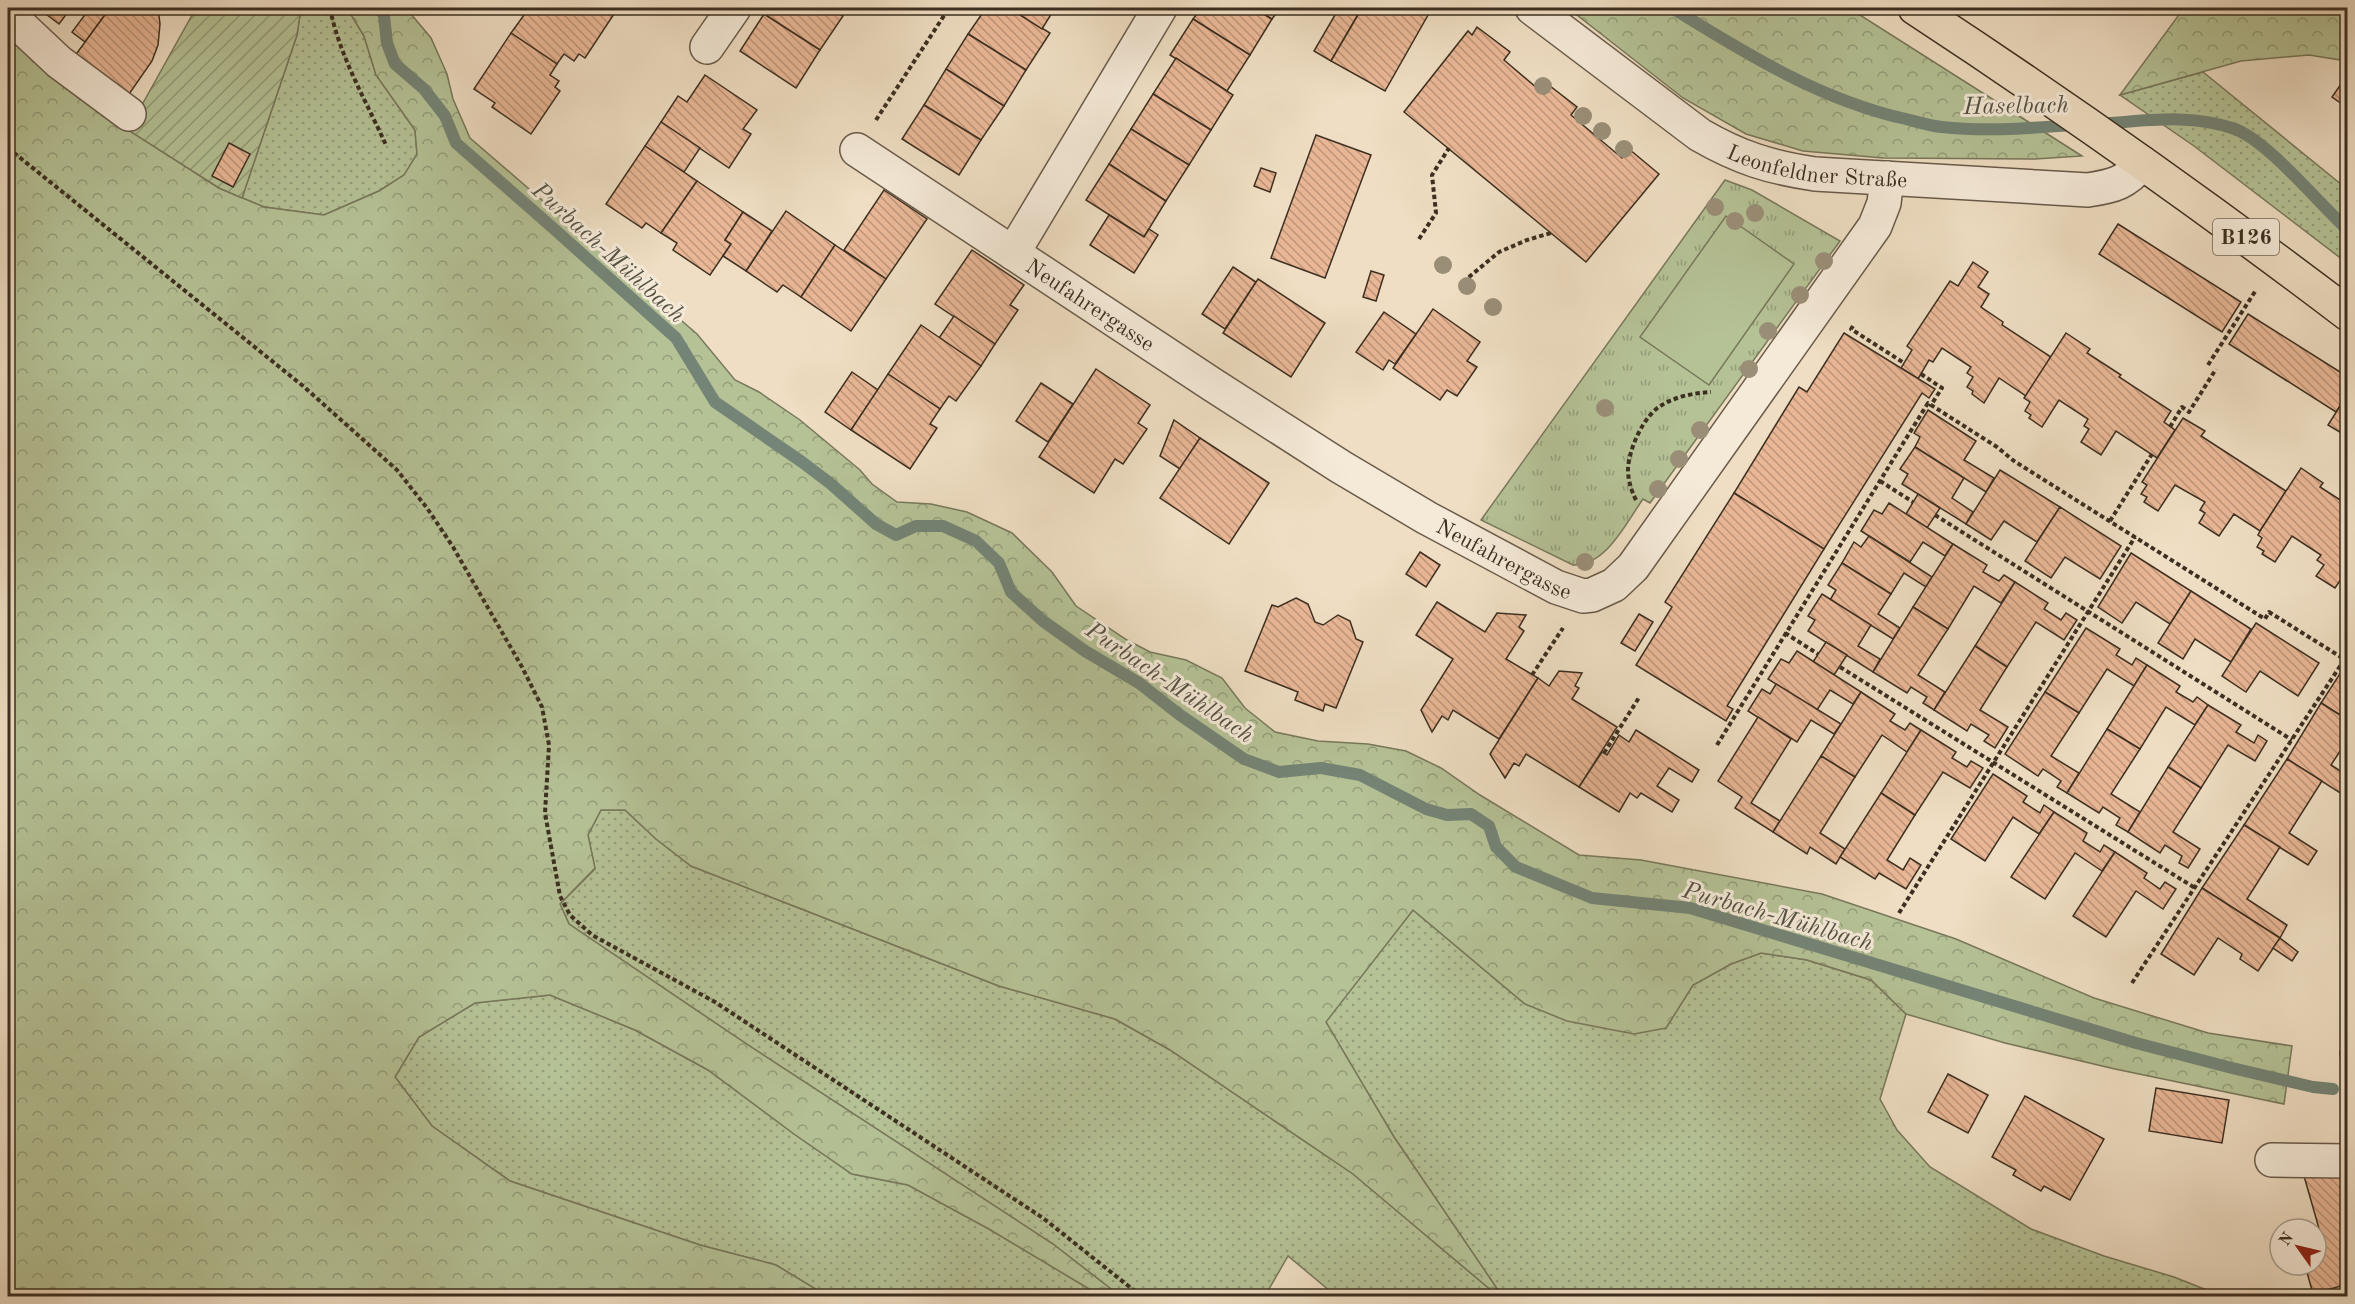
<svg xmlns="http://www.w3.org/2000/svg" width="2355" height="1304" font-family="'Old Standard TT',serif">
<defs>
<pattern id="grass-dots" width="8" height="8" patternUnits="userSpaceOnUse" patternTransform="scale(1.5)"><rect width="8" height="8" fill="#b5c296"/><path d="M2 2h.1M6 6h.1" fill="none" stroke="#949e7a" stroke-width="1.8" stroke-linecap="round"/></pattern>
<pattern id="forest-crowns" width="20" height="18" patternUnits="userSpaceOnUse" patternTransform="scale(1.5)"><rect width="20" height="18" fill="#b5c296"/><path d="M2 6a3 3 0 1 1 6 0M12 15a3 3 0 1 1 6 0" fill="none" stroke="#949e7a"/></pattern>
<pattern id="park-tufts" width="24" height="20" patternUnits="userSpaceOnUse" patternTransform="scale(1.5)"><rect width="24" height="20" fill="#b5c296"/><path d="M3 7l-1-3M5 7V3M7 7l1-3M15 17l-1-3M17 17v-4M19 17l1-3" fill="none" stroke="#949e7a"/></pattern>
<pattern id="garden-furrows" width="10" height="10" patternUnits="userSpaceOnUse" patternTransform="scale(1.5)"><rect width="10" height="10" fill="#b5c296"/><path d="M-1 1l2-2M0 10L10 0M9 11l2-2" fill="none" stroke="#949e7a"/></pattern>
<pattern id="building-back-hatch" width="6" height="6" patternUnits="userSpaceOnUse" patternTransform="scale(1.5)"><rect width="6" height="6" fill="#e9b796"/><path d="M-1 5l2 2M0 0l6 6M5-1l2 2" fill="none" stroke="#be957a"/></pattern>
</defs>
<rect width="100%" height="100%" fill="#efdec3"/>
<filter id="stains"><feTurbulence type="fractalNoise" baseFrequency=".00333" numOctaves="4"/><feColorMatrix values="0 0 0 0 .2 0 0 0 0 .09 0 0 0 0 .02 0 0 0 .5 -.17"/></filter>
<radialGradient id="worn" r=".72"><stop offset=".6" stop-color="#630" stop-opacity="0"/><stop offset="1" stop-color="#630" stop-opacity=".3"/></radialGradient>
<g fill="url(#grass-dots)" stroke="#78785c" stroke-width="1.5">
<polygon points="301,8 347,8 364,36 376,75 415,130 417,154 405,175 379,191 324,215 264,207 242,198 297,35"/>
<polygon points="2203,72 2347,189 2347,263 2194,146 2120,95"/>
<polygon points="601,810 625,810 656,839 691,866 999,986 1115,1019 1170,1050 1353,1174 1498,1296 1336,1296 1288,1256 1265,1296 1120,1296 1053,1244 745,1043 569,924 560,904 595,869 588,835"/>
<polygon points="1413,910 1525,1004 1666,1028 1693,985 1731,964 1761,953 1807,960 1871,980 1906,1014 1880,1099 1897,1130 1930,1167 2031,1229 2104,1256 2174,1277 2222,1296 1502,1296 1394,1137 1325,1022"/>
<polygon points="550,995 635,1030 708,1070 794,1134 852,1174 908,1185 989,1229 1101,1296 827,1296 776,1265 700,1245 510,1181 432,1126 395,1077 419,1037 475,1003"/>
</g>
<g fill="url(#forest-crowns)" stroke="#78785c" stroke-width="1.5">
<polygon points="347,8 406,8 431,38 447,74 453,99 470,138 697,334 735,380 759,392 800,420 860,470 872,484 897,502 931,504 967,512 1012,533 1052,572 1076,606 1127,640 1150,652 1186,660 1222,678 1245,708 1275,732 1318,741 1368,744 1406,751 1441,768 1480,795 1579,855 1641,860 1822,894 1956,939 2094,998 2208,1033 2292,1046 2284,1104 2115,1069 2005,1043 1906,1014 1871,980 1807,960 1761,953 1731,964 1693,985 1666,1028 1634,1034 1567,1021 1525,1004 1413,910 1326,1022 1394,1137 1502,1296 1498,1296 1353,1174 1170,1050 1115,1019 999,986 691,866 656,839 625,810 601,810 588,835 595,868 560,904 569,924 745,1043 1053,1244 1120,1296 1101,1296 989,1229 908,1185 852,1174 794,1134 708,1070 635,1030 550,995 475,1003 419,1037 395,1077 432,1126 510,1181 700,1245 776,1265 827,1296 8,1296 8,44 17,36 92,106 219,188 264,207 324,215 379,191 404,175 417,154 415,130 376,75 364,36"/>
<polygon points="1568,8 1849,8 2082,156 2035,159 1883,158 1803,151 1746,134 1683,98"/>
<polygon points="2184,8 2347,8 2347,61 2309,55 2241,61 2120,95"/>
</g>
<path fill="url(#park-tufts)" stroke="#78785c" stroke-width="1.5" d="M1725 180 1752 190 1840 241 1650 503 1643 499C1626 523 1606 566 1573 565L1481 520Z"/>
<polygon fill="url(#garden-furrows)" stroke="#78785c" stroke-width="1.5" points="196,8 301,8 297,35 242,198 219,188 128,130"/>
<polygon fill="#b5c296" stroke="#78785c" stroke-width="1.5" points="1726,216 1794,264 1709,385 1640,337"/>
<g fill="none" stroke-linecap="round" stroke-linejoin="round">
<g stroke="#748476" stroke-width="12">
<polyline points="380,8 384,16 387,43 395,64 424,89 445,116 456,143 553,228 676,338 715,402 802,462 831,484 876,524 896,535 916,526 943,526 976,541 999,563 1011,592 1043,621 1085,651 1139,683 1180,715 1244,759 1279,772 1321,768 1360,775 1426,809 1447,815 1471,814 1489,826 1496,847 1516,867 1592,898 1690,908 2136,1043 2232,1068 2313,1087 2333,1089"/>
<path d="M1672 8C1745 53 1820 100 1906 119 1918 122 1930 126 1942 127 1986 132 2031 128 2075 125"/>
<path d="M2098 124C2144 121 2191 113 2235 129 2269 142 2319 204 2348 230"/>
</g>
</g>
<g fill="url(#building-back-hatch)" stroke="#3c2f21" stroke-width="1.5">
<polygon points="38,8 71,8 59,24"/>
<polygon points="90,8 110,8 85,42 72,32"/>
<polygon points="110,8 158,8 160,24 158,45 152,61 127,97 74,57"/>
<polygon points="529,8 604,8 614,14 585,58 579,54 574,61 564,54 557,64 511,33"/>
<polygon points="768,8 830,8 843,16 820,50 764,14"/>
<polygon points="986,8 1009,8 1050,33 1026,70 968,34"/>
<polygon points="1009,8 1055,8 1042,29"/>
<polygon points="1201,8 1254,8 1272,19 1250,55 1193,19"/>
<polygon points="1254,8 1280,8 1272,19"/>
<polygon points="1339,8 1354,8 1360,11 1331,61 1314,51"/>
<polygon points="1362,8 1432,8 1385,91 1331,61"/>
<polygon points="764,14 820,50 796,88 740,51"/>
<polygon points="1193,19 1250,55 1227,91 1170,55"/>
<polygon points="1477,27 1510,52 1504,60 1544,94 1550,86 1577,107 1571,115 1622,158 1629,149 1659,174 1586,262 1404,112 1468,31 1472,35"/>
<polygon points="511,33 557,64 550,75 559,81 555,87 560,91 531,134 492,107 495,103 474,89"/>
<polygon points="968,34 1026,70 1004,106 946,69"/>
<polygon points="1176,58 1233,95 1211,130 1153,94"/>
<polygon points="946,69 1004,106 981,140 924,105"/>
<polygon points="2348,74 2348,108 2332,97"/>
<polygon points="705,75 757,110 743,129 751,134 729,168 661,122 678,96 687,102"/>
<polygon points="1153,94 1211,130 1189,165 1131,129"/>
<polygon points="924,105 981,140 959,175 902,139"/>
<polygon points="661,122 700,148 684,172 645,146"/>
<polygon points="1131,129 1189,165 1166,201 1109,164"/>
<polygon points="1316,135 1371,155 1325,278 1271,258"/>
<polygon points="229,143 250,154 233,187 212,176"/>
<polygon points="645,146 697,181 661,233 646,223 642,228 606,204"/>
<polygon points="1109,164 1166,201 1144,237 1086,200"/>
<polygon points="1261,168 1276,173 1270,192 1254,186"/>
<polygon points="697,181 743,212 725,240 731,244 710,275 673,250 677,243 661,233"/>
<polygon points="884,190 927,219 886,279 844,250"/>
<polygon points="786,211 835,245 801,297 783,285 777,292 746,271"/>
<polygon points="743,212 772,231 746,271 723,256 731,244 725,240"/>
<polygon points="1109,215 1144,237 1149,229 1158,235 1134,273 1090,245"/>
<polygon points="2118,224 2241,302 2222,332 2099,254"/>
<polygon points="835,245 886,279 851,331 801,297"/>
<polygon points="972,250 1024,285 1010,305 1018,310 995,344 935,304"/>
<polygon points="1973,262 1988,272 1978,287 1989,294 1981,307 2003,322 2002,325 2051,357 2026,396 1999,378 1984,403 1972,394 1973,391 1967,387 1973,377 1967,373 1971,367 1942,348 1933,362 1929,360 1918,379 1901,368 1912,350 1907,346 1950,281 1958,286"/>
<polygon points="1233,267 1256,282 1225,329 1202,314"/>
<polygon points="1371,271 1384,275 1376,301 1363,297"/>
<polygon points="1258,279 1325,323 1291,377 1223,333"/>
<polygon points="1433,309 1480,342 1467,361 1477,367 1457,396 1447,390 1440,400 1393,368"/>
<polygon points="1384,312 1416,334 1395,364 1389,360 1383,370 1356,352"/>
<polygon points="2248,314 2348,377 2348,394 2336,412 2229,344"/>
<polygon points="954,316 995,344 981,366 939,338"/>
<polygon points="921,325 981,366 956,401 949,396 940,409 888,374"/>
<polygon points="1844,333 1935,389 1929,398 1922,393 1824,549 1734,493 1799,387 1807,392"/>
<polygon points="2066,333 2090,349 2087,353 2121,375 2119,377 2171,411 2164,422 2175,430 2157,458 2116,431 2101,455 2081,442 2089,429 2084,426 2088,419 2059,400 2042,427 2029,418 2031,415 2025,411 2030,402 2024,398"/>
<polygon points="1096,369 1150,405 1138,423 1147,429 1123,464 1115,459 1094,493 1039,457"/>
<polygon points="852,372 878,390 851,430 825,412"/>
<polygon points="888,374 940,409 930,424 937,428 910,469 851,430"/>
<polygon points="1041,383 1073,404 1048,442 1016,421"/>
<polygon points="2347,395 2348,395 2348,437 2328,425"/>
<polygon points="1928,410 1976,441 1964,460 1994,478 1986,492 1915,447 1920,437 1914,433"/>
<polygon points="2183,418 2205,431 2201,436 2286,491 2260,531 2234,514 2219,536 2199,523 2205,513 2200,510 2205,502 2175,485 2158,511 2144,502 2147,497 2141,494 2147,485 2142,482"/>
<polygon points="1174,420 1200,438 1180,469 1160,456"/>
<polygon points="1200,438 1269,483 1229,544 1160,498"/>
<polygon points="1915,447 1964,478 1952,498 1973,512 1966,524 1902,484 1908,474 1900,469"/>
<polygon points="2301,468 2323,483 2320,487 2348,505 2348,569 2335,588 2316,576 2324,565 2317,560 2321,555 2292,536 2275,562 2262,554 2264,551 2257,547 2262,538 2258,535 2260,531"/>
<polygon points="2000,470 2060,507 2037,542 2004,521 1991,540 1966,524"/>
<polygon points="1734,493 1824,549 1727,706 1733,709 1726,721 1636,665 1672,607 1665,602"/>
<polygon points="1918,494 1940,508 1927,528 1906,514"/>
<polygon points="1889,503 1953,544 1945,556 1923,542 1910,562 1861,531 1874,510 1882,514"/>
<polygon points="2060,507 2121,546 2100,579 2065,557 2051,578 2025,561"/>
<polygon points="1869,536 1932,577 1926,587 1904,573 1891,594 1842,563 1854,542 1861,547"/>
<polygon points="1953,544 1987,565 1983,572 1999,581 2004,575 2015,582 2001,603 1974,586 1948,629 1913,607"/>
<polygon points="1420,552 1440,565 1426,587 1406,574"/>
<polygon points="2131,553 2191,591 2170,624 2136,602 2122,623 2098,607"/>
<polygon points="1842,563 1891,594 1878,614 1900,628 1893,639 1830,600 1836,590 1828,585"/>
<polygon points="2015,582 2048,603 2044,609 2061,620 2066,613 2077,620 2064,640 2036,622 2007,667 1975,646"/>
<polygon points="2191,591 2251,629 2231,662 2195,639 2183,659 2158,643"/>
<polygon points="1822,594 1871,625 1858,646 1880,659 1873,672 1808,631 1815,620 1808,616"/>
<polygon points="1296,598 1308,604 1315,622 1323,625 1338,615 1350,621 1356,639 1363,642 1336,708 1325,704 1323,711 1295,700 1298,692 1245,671 1272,605 1278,607"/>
<polygon points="1437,602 1485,632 1497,613 1526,615 1519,627 1524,631 1506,659 1538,678 1499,739 1453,710 1448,720 1442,716 1432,732 1421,710 1453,659 1416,635"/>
<polygon points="1913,607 1948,629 1918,675 1945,692 1934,710 1923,703 1927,697 1911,687 1907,693 1873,672"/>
<polygon points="1639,614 1653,622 1635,651 1621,643"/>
<polygon points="2256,623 2319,663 2298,696 2260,671 2246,692 2222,676"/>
<polygon points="2086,628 2120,649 2116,655 2132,665 2136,658 2147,665 2134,686 2107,669 2079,713 2045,692"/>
<polygon points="1826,642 1847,655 1834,675 1813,662"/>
<polygon points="1975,646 2007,667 1980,710 2008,727 1995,748 1984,741 1989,735 1971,724 1967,731 1934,710"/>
<polygon points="1797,651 1861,692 1853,704 1830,690 1817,710 1768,679 1781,659 1789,663"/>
<polygon points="2147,665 2180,686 2176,692 2193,702 2197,697 2208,705 2195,725 2166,707 2140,749 2107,729"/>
<polygon points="2343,669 2348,673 2348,720 2321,703"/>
<polygon points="1559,671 1582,673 1575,686 1579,688 1572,699 1617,727 1579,787 1526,754 1519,766 1514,763 1505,778 1490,754 1538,678 1549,686"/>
<polygon points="1776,684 1841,724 1834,734 1811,720 1797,742 1748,711 1762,689 1770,694"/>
<polygon points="1861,692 1895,714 1890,721 1905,730 1910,723 1921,730 1907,752 1882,735 1855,777 1821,756"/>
<polygon points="2045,692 2079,713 2051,756 2079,773 2067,793 2057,787 2061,781 2043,769 2038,776 2005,754"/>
<polygon points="2321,703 2348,720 2348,739 2331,765 2348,776 2348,798 2287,759"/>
<polygon points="2208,705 2241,725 2236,732 2254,743 2258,735 2267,741 2255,761 2228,745 2201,788 2168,767"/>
<polygon points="1758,717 1791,739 1751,803 1780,821 1773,832 1735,808 1742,797 1718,781"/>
<polygon points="2107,729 2140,749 2111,794 2140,812 2128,832 2116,825 2120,818 2103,807 2099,813 2067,793"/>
<polygon points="1636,730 1699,770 1692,782 1669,768 1657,786 1679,800 1672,812 1641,793 1637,798 1630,793 1619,812 1579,787 1602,752 1607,755 1619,735 1629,742"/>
<polygon points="1921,730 1956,752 1952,758 1967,767 1971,761 1983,768 1970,788 1943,772 1915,815 1881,793"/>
<polygon points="1821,756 1855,777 1820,833 1845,849 1836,864 1810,847 1807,854 1773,832"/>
<polygon points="2287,759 2322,781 2289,833 2317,851 2308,865 2244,825"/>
<polygon points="2168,767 2201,788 2173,832 2200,849 2188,868 2179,863 2182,856 2165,845 2160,853 2128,832"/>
<polygon points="1993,774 2027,796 2023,802 2040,813 2044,805 2054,812 2039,834 2013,817 1985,861 1951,839"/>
<polygon points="1881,793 1915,815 1887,860 1903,870 1910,858 1921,865 1906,889 1879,873 1875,879 1840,857"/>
<polygon points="2054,812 2087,833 2083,841 2100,852 2104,845 2115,852 2102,871 2075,853 2045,899 2011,877"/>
<polygon points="2244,825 2280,847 2247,899 2287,925 2280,938 2202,888"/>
<polygon points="2115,852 2147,873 2144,878 2160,889 2165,882 2176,889 2163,909 2136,891 2106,937 2073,916"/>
<polygon points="2202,888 2280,938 2258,971 2240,959 2242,954 2218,938 2194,975 2161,954"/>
<polygon points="2280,938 2298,952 2292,961 2273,948"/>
<polygon points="2348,1051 2348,1124 2347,1124 2340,1052"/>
<polygon points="1948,1074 1988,1095 1968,1133 1928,1112"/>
<polygon points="2156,1088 2229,1100 2222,1143 2149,1131"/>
<polygon points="2025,1096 2104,1139 2070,1200 2044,1186 2041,1191 2013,1175 2016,1170 1992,1157"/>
<polygon points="2343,1164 2348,1181 2348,1284 2313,1294 2305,1265 2316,1265 2316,1249 2324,1246 2304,1176"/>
</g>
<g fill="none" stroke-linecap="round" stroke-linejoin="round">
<defs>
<g id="street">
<path id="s1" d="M1532 8 1700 135C1740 158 1769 167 1815 174L2088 190C2114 186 2126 183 2142 163"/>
<polyline points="8,14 59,62 129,114"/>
<polyline points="707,47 734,8"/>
<path id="s2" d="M857 150 1213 385 1341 467 1427 518 1556 587 1583 596 1592 595 1614 585 1633 567 1875 226 1884 203 1887 178"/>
<polyline points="1013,253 1160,8"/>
<polyline points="2272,1160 2348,1161"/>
</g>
<path id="primary" d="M1915 8C2063 105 2207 207 2348 314"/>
</defs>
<use href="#street" stroke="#695b4a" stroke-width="36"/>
<use href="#primary" stroke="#3c2f21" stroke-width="36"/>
<g stroke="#3c2f21" stroke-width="4" stroke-dasharray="4.5 3" stroke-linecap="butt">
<path d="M330 8C339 55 366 101 386 145"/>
<polyline points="876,120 949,8"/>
<polyline points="8,148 303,386 397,470 427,508 453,547 522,667 542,707 549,745 545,813 560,896 570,915 592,935 715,1002 1043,1218 1141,1296"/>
<polyline points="1419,239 1436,213 1432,175 1449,148"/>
<polyline points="1463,282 1499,252 1527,240 1551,233"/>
<polyline points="1853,326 1851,329 1904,363"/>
<polyline points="2208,365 2256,290"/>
<polyline points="1921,374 1942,388 1931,405 1997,447 2014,461 2265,619 2269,612 2344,659"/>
<polyline points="2170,427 2182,407 2189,412 2216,369"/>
<polyline points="1880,481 1913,502"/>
<path d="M1636 500C1631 490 1628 480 1628 469 1629 448 1644 415 1662 405 1677 396 1694 393 1711 392"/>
<polyline points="1935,515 2292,740"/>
<polyline points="2110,521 2152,454"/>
<polyline points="1785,633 1818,654"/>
<polyline points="1840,667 2195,888"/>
<polyline points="1532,675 1563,628"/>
<polyline points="1717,745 1928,403 1931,405"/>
<polyline points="1604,753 1640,696"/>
<polyline points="1899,913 2135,537"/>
<polyline points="2132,983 2348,654"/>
</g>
<use href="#street" stroke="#f5ead8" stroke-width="33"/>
<use href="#primary" stroke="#efdec3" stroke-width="33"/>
</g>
<g fill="#9a8e77">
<circle cx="1543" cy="86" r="9"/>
<circle cx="1583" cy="116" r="9"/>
<circle cx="1602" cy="131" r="9"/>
<circle cx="1624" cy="149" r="9"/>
<circle cx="1715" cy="207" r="9"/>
<circle cx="1755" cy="213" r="9"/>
<circle cx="1735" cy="221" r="9"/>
<circle cx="1824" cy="261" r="9"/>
<circle cx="1443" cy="265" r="9"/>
<circle cx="1467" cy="286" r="9"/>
<circle cx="1800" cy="295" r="9"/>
<circle cx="1493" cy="307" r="9"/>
<circle cx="1768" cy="331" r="9"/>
<circle cx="1749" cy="369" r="9"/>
<circle cx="1605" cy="408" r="9"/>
<circle cx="1700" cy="430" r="9"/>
<circle cx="1679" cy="459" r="9"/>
<circle cx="1658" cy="489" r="9"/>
<circle cx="1585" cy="562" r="9"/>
</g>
<g text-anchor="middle" stroke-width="6" stroke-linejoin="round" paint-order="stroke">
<rect fill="#f5ead8" stroke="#746758" stroke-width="1.5" x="2213" y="219" width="66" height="36" rx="4.5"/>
<g font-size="21" font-weight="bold" fill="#3c2f21">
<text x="2246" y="244">B126</text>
</g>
<g font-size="22" fill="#3c2f21" stroke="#f5ead8">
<text dy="8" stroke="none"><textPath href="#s1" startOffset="334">Leonfeldner Straße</textPath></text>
<text dy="8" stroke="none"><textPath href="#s2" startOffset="280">Neufahrergasse</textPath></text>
<text dy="8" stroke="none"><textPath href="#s2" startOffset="766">Neufahrergasse</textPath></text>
</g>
<g font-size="24" font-style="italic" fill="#545244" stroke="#f5ead8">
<text transform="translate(2016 105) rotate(-1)" y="8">Haselbach</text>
<text transform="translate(609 252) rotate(42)" y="8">Purbach-Mühlbach</text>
<text transform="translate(1170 682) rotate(34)" y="8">Purbach-Mühlbach</text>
<text transform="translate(1778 916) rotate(16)" y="8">Purbach-Mühlbach</text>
</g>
</g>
<rect width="2355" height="1304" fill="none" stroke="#efdec3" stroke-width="30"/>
<rect x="9" y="9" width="2337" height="1286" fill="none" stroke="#3c2f21" stroke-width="3"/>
<rect x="15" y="15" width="2325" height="1274" fill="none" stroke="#3c2f21" stroke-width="1.5"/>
<g transform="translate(2298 1247) rotate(304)"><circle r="28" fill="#f5ead8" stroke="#ab9f8f" stroke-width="1.5"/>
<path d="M0-4.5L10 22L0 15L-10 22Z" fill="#8f2418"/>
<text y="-9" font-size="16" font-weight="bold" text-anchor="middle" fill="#3c2f21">N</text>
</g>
<rect width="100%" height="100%" filter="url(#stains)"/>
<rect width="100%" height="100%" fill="url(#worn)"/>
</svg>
